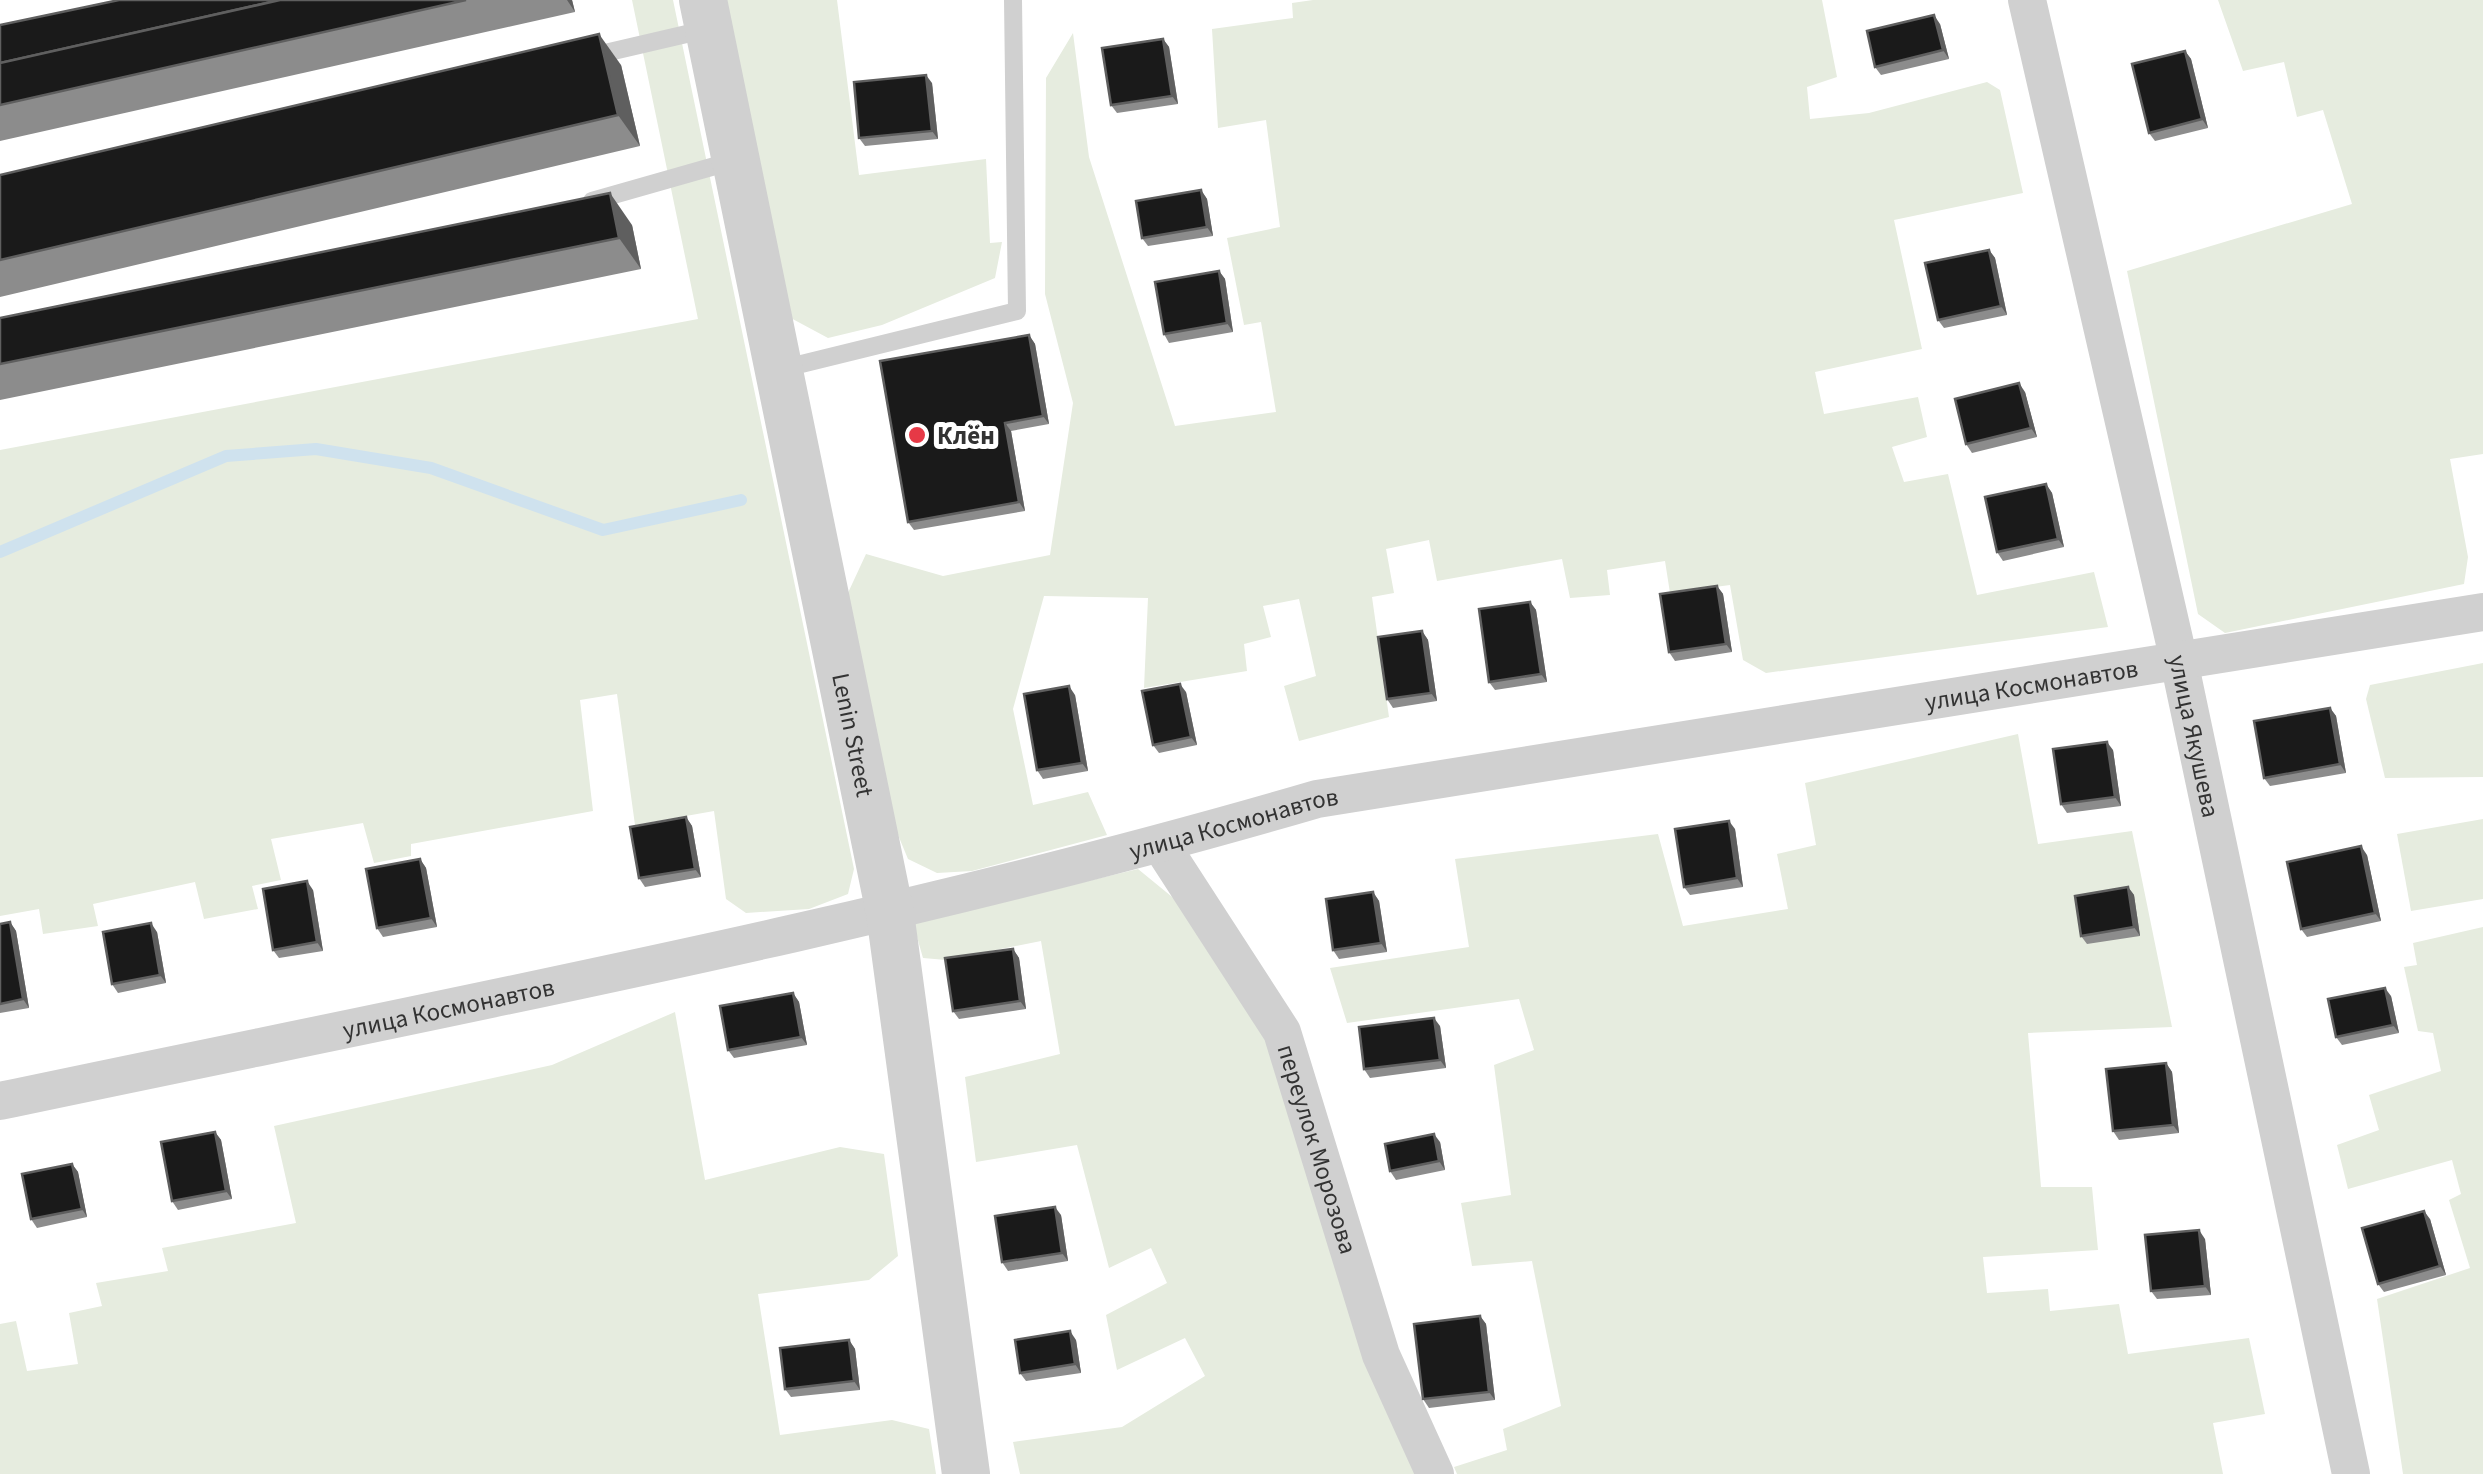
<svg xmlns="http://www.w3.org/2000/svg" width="2483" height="1474" font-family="'Source Sans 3',sans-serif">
<rect width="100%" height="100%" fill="#fff"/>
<g fill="#e6ecdf">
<polygon points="632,0 673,0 854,869 848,894 809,909 746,913 726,899 714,811 635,825 617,694 580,700 593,811 411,844 411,856 374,863 363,823 271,839 281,880 252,886 258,909 204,919 195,882 93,904 98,926 43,934 39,909 0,916 0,450 698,319"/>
<polygon points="724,0 837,0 859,175 986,159 990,243 1002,242 995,278 882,325 828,338 787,316"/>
<polygon points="1313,0 1822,0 1837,77 1807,87 1810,119 1869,113 1987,82 2000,90 2023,193 1894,220 1922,349 1815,372 1824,414 1918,397 1927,437 1892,447 1904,482 1948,474 1977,595 2094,572 2108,627 1766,673 1743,660 1730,585 1670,593 1665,561 1607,570 1610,595 1570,598 1562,559 1437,581 1429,540 1386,549 1394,593 1372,597 1389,717 1299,741 1284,686 1316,676 1299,599 1263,606 1271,637 1244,644 1247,671 1144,688 1148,598 1044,596 1013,709 1033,805 1088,792 1107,835 972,871 937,873 908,859 891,818 847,595 866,554 943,576 1050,555 1073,403 1045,294 1046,78 1073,33 1089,157 1175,426 1276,412 1261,322 1244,325 1227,238 1280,227 1266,120 1218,128 1212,29 1293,18 1292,3"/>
<polygon points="2218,0 2483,0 2483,454 2450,459 2468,557 2464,584 2225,633 2198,614 2127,271 2352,204 2323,110 2297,117 2284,62 2243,71"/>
<polygon points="2483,663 2483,777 2385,778 2366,699 2370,685"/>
<polygon points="2018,734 2038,844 2132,831 2172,1027 2028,1033 2041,1187 2092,1187 2098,1250 1983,1257 1987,1293 2048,1289 2050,1311 2119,1304 2128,1354 2249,1338 2265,1414 2213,1423 2223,1474 1457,1474 1454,1467 1507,1450 1503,1429 1561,1406 1532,1261 1472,1266 1461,1203 1511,1195 1494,1065 1534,1050 1519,999 1347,1023 1330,968 1469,947 1455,859 1658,834 1683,926 1788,909 1777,854 1816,845 1805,783"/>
<polygon points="2483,819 2483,899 2411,911 2397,834"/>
<polygon points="1138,869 1193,914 1268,1044 1415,1474 1020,1474 1013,1442 1122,1427 1205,1376 1185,1338 1117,1370 1106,1315 1167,1283 1151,1248 1109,1268 1077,1145 976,1162 965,1077 1060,1054 1041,941 946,960 923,958 913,923"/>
<polygon points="2483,927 2483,1474 2403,1474 2377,1299 2470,1268 2449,1200 2461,1194 2452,1160 2348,1189 2337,1145 2379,1130 2369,1095 2441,1071 2433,1033 2418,1031 2404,967 2417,965 2413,943"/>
<polygon points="675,1012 705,1180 840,1147 884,1154 898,1256 869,1280 758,1294 780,1435 892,1420 929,1429 936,1474 0,1474 0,1324 16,1321 27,1371 78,1364 69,1313 102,1306 96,1283 168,1271 162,1248 296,1223 274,1126 552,1065"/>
</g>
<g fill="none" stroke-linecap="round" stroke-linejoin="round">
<polyline stroke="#cfe2ee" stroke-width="12" points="0,552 226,456 316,449 431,468 603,530 741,500"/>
<g stroke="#d0d0d0" stroke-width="18">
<polyline points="592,56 708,29"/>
<polyline points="592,201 736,160"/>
<polyline points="781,369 1017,311 1013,0"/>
</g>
<g stroke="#d0d0d0" stroke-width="38">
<path id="s1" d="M2027 0 2179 661 2351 1474"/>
<path id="s2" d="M1161 845 1282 1032 1381 1355 1435 1474"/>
<path id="s3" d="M0 1101C440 1008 884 926 1317 799L2483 612"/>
</g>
<path stroke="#d0d0d0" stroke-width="48" id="s4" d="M703 0 890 913 966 1474"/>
</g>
<g fill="#8c8c8c">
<polygon points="119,0 572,0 575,12 0,141 0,25"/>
<polygon points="1940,24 1949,59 1881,75 1875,67"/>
<polygon points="1163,39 1169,47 1178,104 1117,113 1111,105"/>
<polygon points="2185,51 2191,59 2208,128 2155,141 2149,133"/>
<polygon points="621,65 640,146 0,297 0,175"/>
<polygon points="932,83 938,139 865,146 859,138"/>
<polygon points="1201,190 1207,199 1213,236 1148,246 1142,238"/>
<polygon points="632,225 641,269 0,400 0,318"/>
<polygon points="1989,250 1995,258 2007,315 1944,328 1938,320"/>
<polygon points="1219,271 1225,279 1233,332 1169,343 1164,334"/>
<polygon points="1029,335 1035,344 1049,424 1011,431 1025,511 914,530 908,522"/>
<polygon points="2025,392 2037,437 1972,453 1966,444"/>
<polygon points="2046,484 2052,493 2064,547 2003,561 1997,552"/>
<polygon points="1717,586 1723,594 1732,652 1675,661 1669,652"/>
<polygon points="1530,602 1536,610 1547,682 1495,690 1489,682"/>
<polygon points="1422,631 1428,640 1437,701 1393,708 1387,699"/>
<polygon points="1186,692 1197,745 1159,753 1153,745"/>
<polygon points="1075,695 1088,771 1043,779 1037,770"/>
<polygon points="2330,708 2336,716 2346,773 2270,786 2264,778"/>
<polygon points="2113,750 2121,806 2067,813 2061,804"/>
<polygon points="686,817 692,826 701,877 645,887 639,878"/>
<polygon points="1735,829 1743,887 1690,895 1684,887"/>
<polygon points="2367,855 2381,921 2307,937 2301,929"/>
<polygon points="420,859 426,868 437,927 383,937 377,928"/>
<polygon points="2128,887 2134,895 2140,936 2087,944 2081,936"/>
<polygon points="313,890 323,951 279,958 273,950"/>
<polygon points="1373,892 1379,901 1387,952 1339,959 1333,950"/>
<polygon points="10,922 16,931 29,1008 0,1013 0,924"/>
<polygon points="157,932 166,983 118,993 112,984"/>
<polygon points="1013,949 1019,958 1026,1009 959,1019 953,1011"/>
<polygon points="793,993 799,1002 807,1045 734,1058 728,1050"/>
<polygon points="2391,996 2399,1033 2342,1045 2336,1037"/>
<polygon points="1440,1026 1446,1068 1370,1078 1364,1069"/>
<polygon points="2166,1063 2172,1072 2179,1133 2119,1140 2113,1131"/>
<polygon points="215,1132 221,1140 232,1199 178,1210 172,1201"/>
<polygon points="1440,1142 1445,1170 1396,1180 1390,1171"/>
<polygon points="72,1164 78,1172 87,1217 37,1228 31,1219"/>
<polygon points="1061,1215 1068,1261 1008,1271 1002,1262"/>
<polygon points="2430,1219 2446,1275 2384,1292 2378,1284"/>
<polygon points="2205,1239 2211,1295 2157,1299 2151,1291"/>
<polygon points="1480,1316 1486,1324 1495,1400 1429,1408 1423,1399"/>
<polygon points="849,1340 855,1349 860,1390 791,1397 785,1389"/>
<polygon points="1076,1340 1081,1373 1026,1381 1020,1373"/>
</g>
<g fill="#5f5f5f">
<polygon points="567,0 572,0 575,12"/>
<polygon points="1934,15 1940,24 1949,59 1943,50"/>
<polygon points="599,34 621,65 640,146 618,115"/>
<polygon points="1163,39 1169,47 1178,104 1172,96"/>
<polygon points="2185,51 2191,59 2208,128 2202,119"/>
<polygon points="926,75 932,83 938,139 932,131"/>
<polygon points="1201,190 1207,199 1213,236 1207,227"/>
<polygon points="610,193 632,225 641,269 619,238"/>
<polygon points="1989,250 1995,258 2007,315 2001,306"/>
<polygon points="1219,271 1225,279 1233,332 1227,323"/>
<polygon points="1029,335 1035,344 1049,424 1043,416"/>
<polygon points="2019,383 2025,392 2037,437 2031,428"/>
<polygon points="1005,423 1011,431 1025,511 1019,502"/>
<polygon points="2046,484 2052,493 2064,547 2058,539"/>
<polygon points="1717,586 1723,594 1732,652 1726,644"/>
<polygon points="1530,602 1536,610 1547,682 1541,674"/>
<polygon points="1422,631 1428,640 1437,701 1431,693"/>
<polygon points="1180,684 1186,692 1197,745 1191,737"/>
<polygon points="1069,686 1075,695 1088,771 1082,763"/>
<polygon points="2330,708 2336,716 2346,773 2340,764"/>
<polygon points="2107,742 2113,750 2121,806 2115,797"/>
<polygon points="686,817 692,826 701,877 695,869"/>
<polygon points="1729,821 1735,829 1743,887 1737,878"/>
<polygon points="2361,846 2367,855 2381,921 2375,913"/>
<polygon points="420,859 426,868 437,927 431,918"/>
<polygon points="307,881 313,890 323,951 317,942"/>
<polygon points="2128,887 2134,895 2140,936 2134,927"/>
<polygon points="1373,892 1379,901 1387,952 1381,943"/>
<polygon points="10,922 16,931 29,1008 23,999"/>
<polygon points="151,923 157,932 166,983 160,975"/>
<polygon points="1013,949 1019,958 1026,1009 1020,1001"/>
<polygon points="2385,988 2391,996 2399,1033 2393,1025"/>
<polygon points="793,993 799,1002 807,1045 801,1037"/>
<polygon points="1434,1018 1440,1026 1446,1068 1440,1060"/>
<polygon points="2166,1063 2172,1072 2179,1133 2173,1125"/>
<polygon points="215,1132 221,1140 232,1199 226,1191"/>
<polygon points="1434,1134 1440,1142 1445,1170 1439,1161"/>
<polygon points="72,1164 78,1172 87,1217 82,1209"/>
<polygon points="1055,1207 1061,1215 1068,1261 1062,1253"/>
<polygon points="2424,1211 2430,1219 2446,1275 2440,1266"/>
<polygon points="2199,1230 2205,1239 2211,1295 2205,1286"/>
<polygon points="1480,1316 1486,1324 1495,1400 1489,1392"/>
<polygon points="1070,1331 1076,1340 1081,1373 1075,1364"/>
<polygon points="849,1340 855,1349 860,1390 854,1381"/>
</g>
<g fill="#1a1a1a" stroke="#5f5f5f" stroke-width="2.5">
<polygon points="119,0 280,0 0,63 0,25"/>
<polygon points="280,0 466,0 0,105 0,63"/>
<polygon points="1934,15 1943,50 1875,67 1867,31"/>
<polygon points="599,34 618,115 0,260 0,175"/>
<polygon points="1163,39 1172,96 1111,105 1102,48"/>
<polygon points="2185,51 2202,119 2149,133 2132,64"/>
<polygon points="926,75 932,131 859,138 854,82"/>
<polygon points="1201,190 1207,227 1142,238 1136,201"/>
<polygon points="610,193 619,238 0,364 0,318"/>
<polygon points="1989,250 2001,306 1938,320 1925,263"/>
<polygon points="1219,271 1227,323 1164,334 1155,282"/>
<polygon points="1029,335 1043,416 1005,423 1019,502 908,522 880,361"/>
<polygon points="2019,383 2031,428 1966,444 1955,399"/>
<polygon points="2046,484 2058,539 1997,552 1985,497"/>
<polygon points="1717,586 1726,644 1669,652 1660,594"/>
<polygon points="1530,602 1541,674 1489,682 1479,609"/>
<polygon points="1422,631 1431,693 1387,699 1378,637"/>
<polygon points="1180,684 1191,737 1153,745 1142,691"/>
<polygon points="1069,686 1082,763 1037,770 1024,694"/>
<polygon points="2330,708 2340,764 2264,778 2254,721"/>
<polygon points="2107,742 2115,797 2061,804 2053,749"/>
<polygon points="686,817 695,869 639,878 630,827"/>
<polygon points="1729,821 1737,878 1684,887 1675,829"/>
<polygon points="2361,846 2375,913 2301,929 2287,862"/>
<polygon points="420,859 431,918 377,928 366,869"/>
<polygon points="307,881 317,942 273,950 263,889"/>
<polygon points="2128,887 2134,927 2081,936 2075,896"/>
<polygon points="1373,892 1381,943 1333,950 1326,899"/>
<polygon points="10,922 23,999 0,1004 0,924"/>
<polygon points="151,923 160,975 112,984 103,932"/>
<polygon points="1013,949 1020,1001 953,1011 945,958"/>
<polygon points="2385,988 2393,1025 2336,1037 2328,999"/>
<polygon points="793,993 801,1037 728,1050 720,1006"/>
<polygon points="1434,1018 1440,1060 1364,1069 1359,1027"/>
<polygon points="2166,1063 2173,1125 2113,1131 2106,1069"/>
<polygon points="215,1132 226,1191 172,1201 161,1142"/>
<polygon points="1434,1134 1439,1161 1390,1171 1385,1144"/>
<polygon points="72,1164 82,1209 31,1219 22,1174"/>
<polygon points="1055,1207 1062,1253 1002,1262 995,1216"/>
<polygon points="2424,1211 2440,1266 2378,1284 2362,1228"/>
<polygon points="2199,1230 2205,1286 2151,1291 2145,1235"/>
<polygon points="1480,1316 1489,1392 1423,1399 1414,1324"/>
<polygon points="1070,1331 1075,1364 1020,1373 1015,1340"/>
<polygon points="849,1340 854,1381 785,1389 780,1348"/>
</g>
<circle fill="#e63946" stroke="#fff" stroke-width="4" cx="917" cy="435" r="10"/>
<g text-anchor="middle" stroke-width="10" stroke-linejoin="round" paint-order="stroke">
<g font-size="25" font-weight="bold" fill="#333" stroke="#fff" text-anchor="start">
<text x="937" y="444">Клён</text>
</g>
<g font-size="25" fill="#333" stroke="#fff">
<text dy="9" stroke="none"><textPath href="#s3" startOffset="2075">улица Космонавтов</textPath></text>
<text dy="9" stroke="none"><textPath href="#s4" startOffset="750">Lenin Street</textPath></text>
<text dy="9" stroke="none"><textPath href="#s1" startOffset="755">улица Якушева</textPath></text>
<text dy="9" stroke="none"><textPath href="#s3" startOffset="1265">улица Космонавтов</textPath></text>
<text dy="9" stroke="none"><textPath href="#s3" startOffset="458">улица Космонавтов</textPath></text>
<text dy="9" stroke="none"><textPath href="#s2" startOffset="345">переулок Морозова</textPath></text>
</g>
</g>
</svg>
